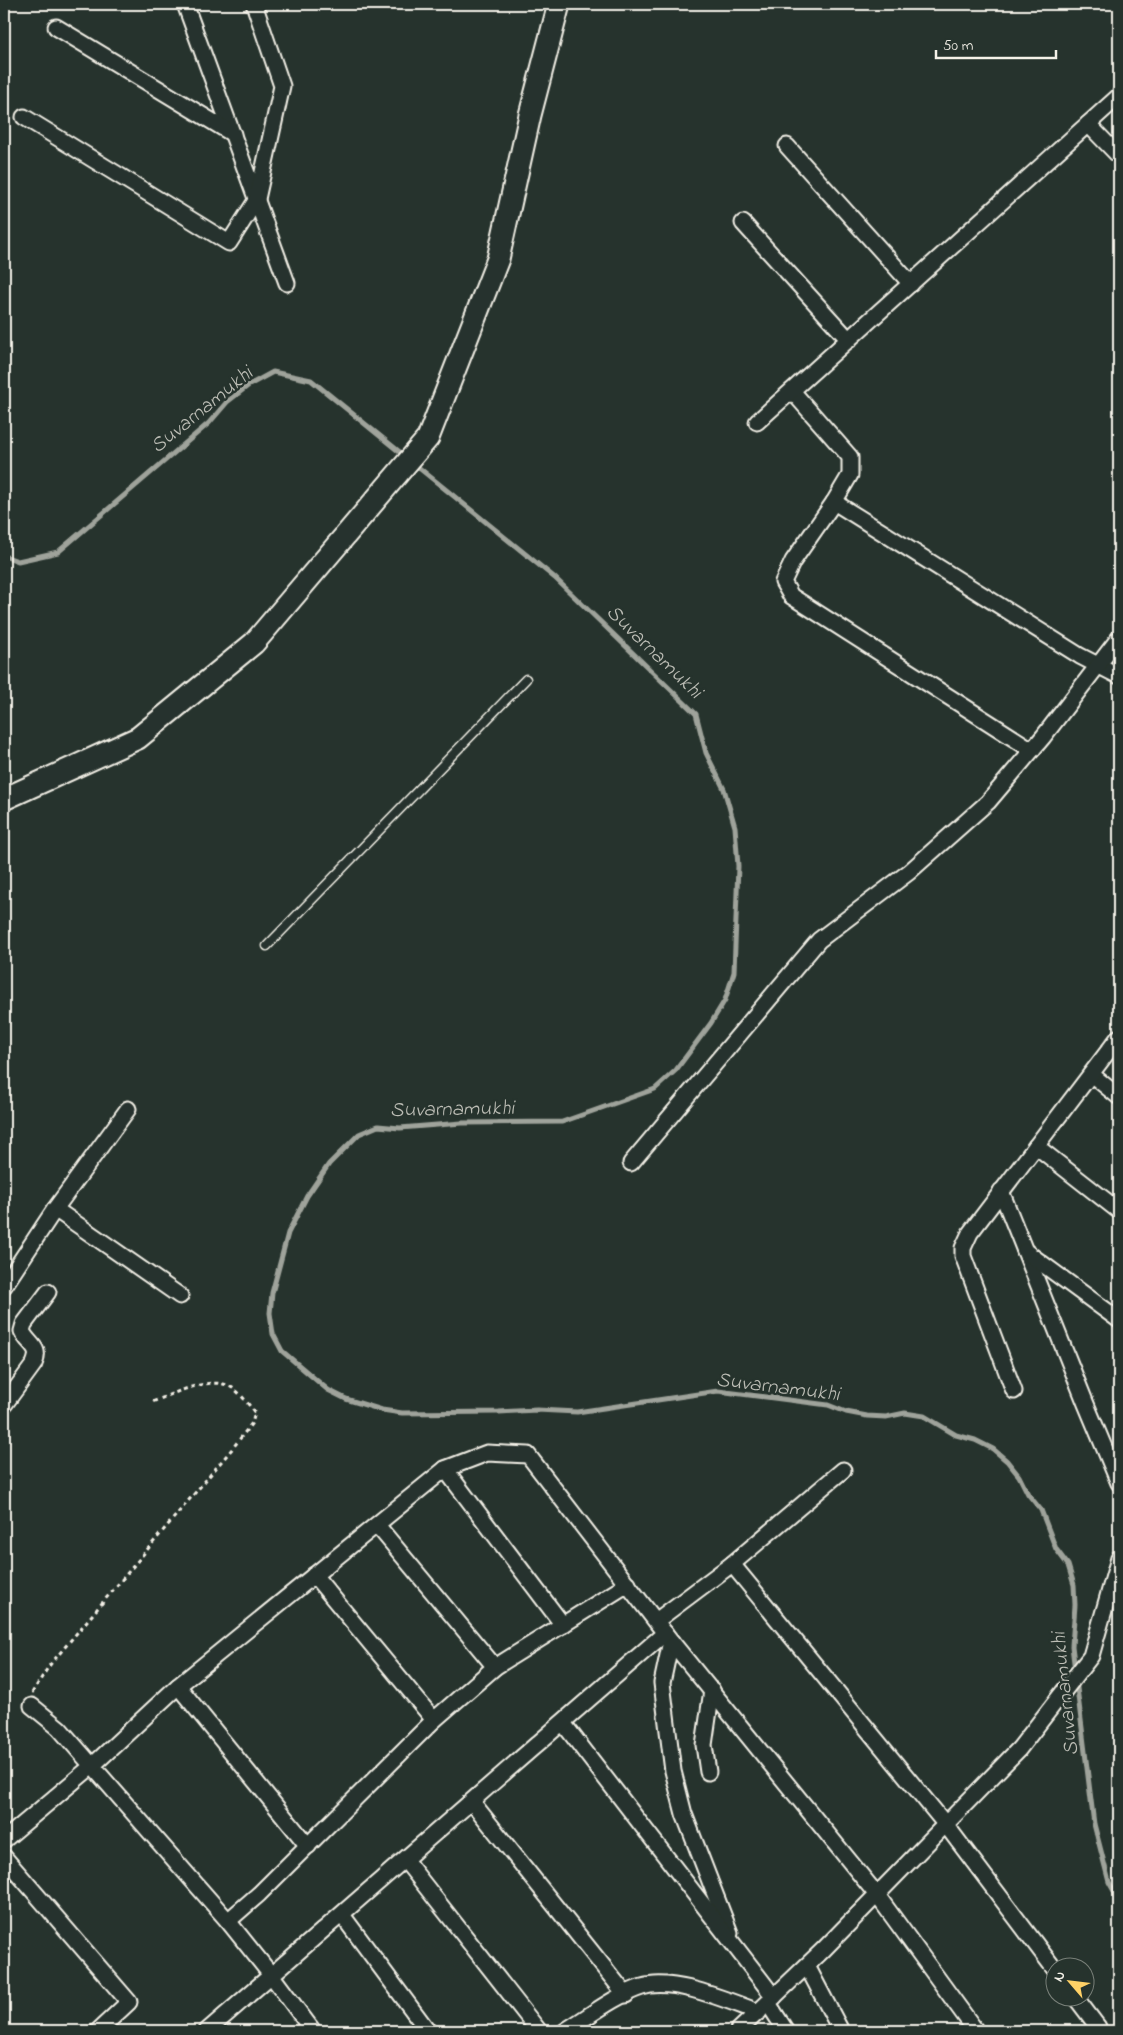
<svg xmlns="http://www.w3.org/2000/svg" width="1123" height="2035" font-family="'Indie Flower',sans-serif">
<rect width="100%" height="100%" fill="#26332d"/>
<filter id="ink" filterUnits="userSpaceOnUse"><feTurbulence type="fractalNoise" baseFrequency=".02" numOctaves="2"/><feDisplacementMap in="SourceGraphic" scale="10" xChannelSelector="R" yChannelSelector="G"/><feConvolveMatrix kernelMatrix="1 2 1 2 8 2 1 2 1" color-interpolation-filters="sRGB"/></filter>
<g filter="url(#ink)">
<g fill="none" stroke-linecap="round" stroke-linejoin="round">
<g stroke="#9fa39b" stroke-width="5">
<polyline points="413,463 555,578 696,714 706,753 724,789 735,827 738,866 734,972 725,1000 711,1023 676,1070 655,1089 562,1122 462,1123 400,1128 378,1126 359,1134 329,1164 307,1196 288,1233 272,1293 270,1313 273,1334 282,1351 328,1390 346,1399 382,1410 402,1413 499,1412 537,1410 577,1412 718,1391 828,1405 846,1412 867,1416 886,1417 905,1413 924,1416 956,1435 975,1440 993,1449 1007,1461 1019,1476 1028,1494 1041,1510 1056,1549 1068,1565 1074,1585 1075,1605 1072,1646 1075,1671"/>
<polyline points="4,556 18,561 58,552 209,423 227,402 249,385 273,372 311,380 407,458"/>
<polyline points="1076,1680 1094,1824 1109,1882 1119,1900"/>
</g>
<defs>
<polyline id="lane" points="267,946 526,679"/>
<g id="street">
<polyline points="185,4 287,283"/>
<polyline points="56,27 233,134"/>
<polyline points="24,117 229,243 257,199 282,86 254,4"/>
<polyline points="1088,124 1119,156"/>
<polyline points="787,146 911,284"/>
<polyline points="743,223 849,340"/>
<polyline points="792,391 850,457 850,475 834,502 793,561 783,582 791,596 1032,750"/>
<polyline points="757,422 1119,96"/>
<polyline points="834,502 1080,656 1119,676"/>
<polyline points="1091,1074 1119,1097"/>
<polyline points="1036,1146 1119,1211"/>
<polyline points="631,1163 819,940 909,872 988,802 1043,737 1119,638"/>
<polyline points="1001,1191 1086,1404 1119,1483"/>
<polyline points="55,1209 180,1296"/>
<polyline points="1025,1251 1119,1320"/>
<polyline points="4,1286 55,1209 128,1109"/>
<polyline points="1014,1391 963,1256 963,1248 970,1233 1119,1037"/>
<path d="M4 1405 34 1364C42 1346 28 1345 22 1331L24 1324 48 1292"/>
<polyline points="445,1469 563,1625"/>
<polyline points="377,1525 495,1667"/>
<polyline points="732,1564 946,1825 1056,1971"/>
<polyline points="314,1575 434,1720"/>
<polyline points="656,1621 732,1564 843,1470"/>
<polyline points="671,1641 662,1683 673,1771 684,1814 730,1933"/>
<polyline points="178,1686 308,1846"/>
<polyline points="32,1706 59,1728 228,1921 259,1894 434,1720 495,1667 628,1584"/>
<polyline points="563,1723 774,1997"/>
<polyline points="708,1772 704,1745 712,1690"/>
<polyline points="472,1802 626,1995"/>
<polyline points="4,1840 92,1766 178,1686 445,1469 487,1453 528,1455 671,1641 877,1895 976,2031"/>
<polyline points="4,1857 129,2002 98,2031"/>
<polyline points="405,1860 539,2031"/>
<polyline points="342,1915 428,2031"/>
<polyline points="228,1921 272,1976 313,2031"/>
<polyline points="807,1966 841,2031"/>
<polyline points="1076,1998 1098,2027"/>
<polyline points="768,2003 786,2031"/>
<polyline points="207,2031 665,1633"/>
<path d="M565 2031C588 2017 616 1995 642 1987 674 1977 728 2001 759 2012"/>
<polyline points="738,2031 823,1950 1019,1749 1091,1656 1119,1558"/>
</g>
<polyline id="secondary" points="4,799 138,738 254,643 428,438 498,259 530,115 559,4"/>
</defs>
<use href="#lane" stroke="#f4f1e8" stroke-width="11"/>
<use href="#street" stroke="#f4f1e8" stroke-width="19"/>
<use href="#secondary" stroke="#f4f1e8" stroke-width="25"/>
<path stroke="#f4f1e8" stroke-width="3" stroke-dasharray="4 4" stroke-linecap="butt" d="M32 1693 49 1666 232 1449 252 1423 255 1413C249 1405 242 1395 234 1389 214 1373 173 1394 152 1402"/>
<use href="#lane" stroke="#26332d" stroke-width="8"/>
<use href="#street" stroke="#26332d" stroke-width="15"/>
<use href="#secondary" stroke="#26332d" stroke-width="21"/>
</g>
</g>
<g text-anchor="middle" stroke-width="4.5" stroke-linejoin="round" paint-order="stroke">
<g font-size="21" font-style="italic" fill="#bcbdb5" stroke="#26332d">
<text transform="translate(201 409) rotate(-39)" y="7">Suvarnamukhi</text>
<text transform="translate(655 651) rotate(44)" y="7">Suvarnamukhi</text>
<text transform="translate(452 1108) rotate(-1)" y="7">Suvarnamukhi</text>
<text transform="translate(778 1386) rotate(7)" y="7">Suvarnamukhi</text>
<text transform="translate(1064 1694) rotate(-96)" y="7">Suvarnamukhi</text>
</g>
</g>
<rect width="1123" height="2035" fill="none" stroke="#26332d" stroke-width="20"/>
<rect x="10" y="10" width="1103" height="2015" fill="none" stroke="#f4f1e8" stroke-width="2" filter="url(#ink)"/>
<g transform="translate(1070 1982) rotate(298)"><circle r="24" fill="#26332d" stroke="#787f78"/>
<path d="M0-4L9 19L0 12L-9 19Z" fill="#ffd166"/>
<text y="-8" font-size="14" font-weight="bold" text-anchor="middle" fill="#f4f1e8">N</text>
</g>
<path d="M936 50v8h120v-8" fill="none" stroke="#f4f1e8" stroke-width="2.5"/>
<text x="943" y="50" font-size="15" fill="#f4f1e8" stroke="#26332d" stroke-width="4" paint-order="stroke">50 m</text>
</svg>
